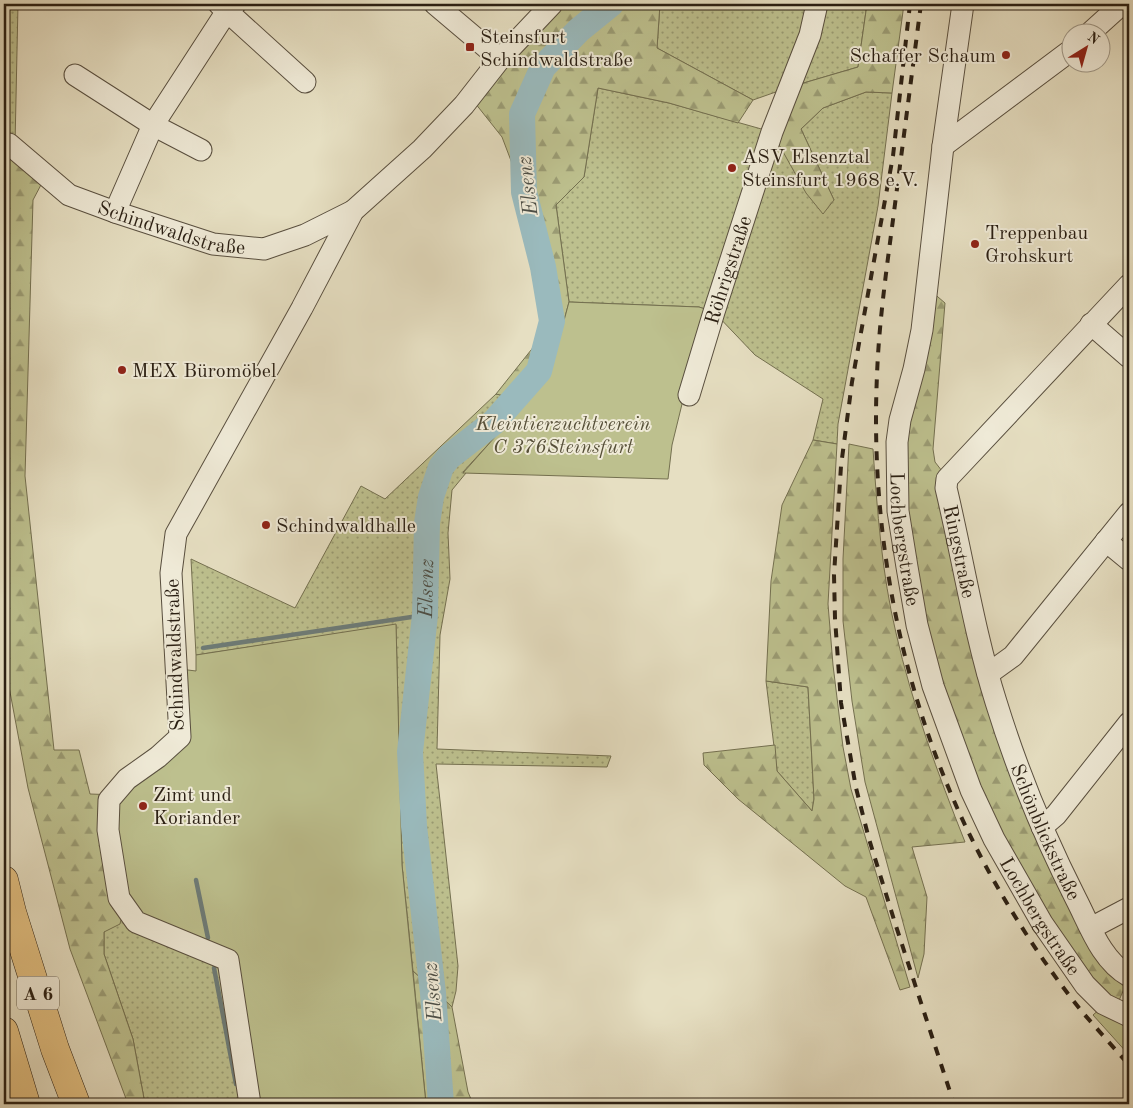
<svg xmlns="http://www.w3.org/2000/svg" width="1133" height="1108" font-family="'Old Standard TT',serif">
<defs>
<pattern id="grass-dots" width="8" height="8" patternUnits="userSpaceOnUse" patternTransform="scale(1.25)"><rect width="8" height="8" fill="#bdc08e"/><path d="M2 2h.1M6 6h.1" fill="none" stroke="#9a9b73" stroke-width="1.8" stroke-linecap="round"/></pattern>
<pattern id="forest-firs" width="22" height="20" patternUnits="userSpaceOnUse" patternTransform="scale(1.25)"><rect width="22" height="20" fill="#bdc08e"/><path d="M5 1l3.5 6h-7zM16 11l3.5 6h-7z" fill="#9a9b73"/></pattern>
</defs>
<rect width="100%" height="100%" fill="#e6dfc2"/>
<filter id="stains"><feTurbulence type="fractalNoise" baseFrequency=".004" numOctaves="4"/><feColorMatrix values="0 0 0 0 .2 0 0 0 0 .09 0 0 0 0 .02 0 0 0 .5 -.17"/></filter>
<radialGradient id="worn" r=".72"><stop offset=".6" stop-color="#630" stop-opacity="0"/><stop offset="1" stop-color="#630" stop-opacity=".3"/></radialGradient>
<g fill="url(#grass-dots)" stroke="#747050">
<polygon points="4,4 18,4 15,145 4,149"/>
<polygon points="660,4 867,4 858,67 790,87 753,100 657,48"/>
<polygon points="598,88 669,103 772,132 834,200 801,129 823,108 866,92 892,93 878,206 838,424 837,444 813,440 823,399 755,355 714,312 699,307 569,302 556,205 584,177"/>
<polygon points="496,394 528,401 463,472 466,473 452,490 448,533 450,579 440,635 437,749 611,756 607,767 436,764 458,966 456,991 452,1007 413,971 402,865 396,625 196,655 191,559 295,608 361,486 385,499"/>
<polygon points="766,681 808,687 814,799 812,811 777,771"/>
<polygon points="126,899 228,949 256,1104 145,1104 133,1039 104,954 104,932"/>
</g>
<g fill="url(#forest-firs)" stroke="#747050">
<polygon points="560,4 660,4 657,48 753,100 738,123 669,103 598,88 584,177 556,205 569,302 555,354 543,383 527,401 496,394 543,335 513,166 502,137 475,103"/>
<polygon points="867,4 904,4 892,93 866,92 823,108 801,129 834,200 823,214 806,193 772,132 790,87 858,67"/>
<polygon points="4,149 43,181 33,200 25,476 54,750 79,750 90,794 118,795 126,899 120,924 104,932 104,954 133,1039 145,1104 128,1104 70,949 28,788 4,660"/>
<polygon points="931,291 945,303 933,449 935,462 942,471 1007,747 1127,982 1117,1005 1078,966 1003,843 943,701 906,523 902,460"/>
<polygon points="813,440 837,444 828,604 833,665 843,747 851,789 910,987 900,990 866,897 845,886 738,799 704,765 703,753 775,745 777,771 812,811 814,799 808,687 766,681 771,581 782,505"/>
<path d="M849 444 873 449C877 509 882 575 896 633 912 704 938 774 965 842L912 847 927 897 924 954 918 978 865 782 852 701 843 621V559Z"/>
<polygon points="413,971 452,1007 468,1092 473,1104 426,1104"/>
</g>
<g fill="#bdc08e" stroke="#747050">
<polygon points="569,302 699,307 714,312 683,400 672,445 668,479 463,473 543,383 555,354"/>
<polygon points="396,624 402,865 426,1104 256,1104 228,949 131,911 113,812 118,795 168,757 180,669 196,671 196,655"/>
<polygon points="1101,1008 1123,1025 1129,1027 1129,1055 1093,1015"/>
</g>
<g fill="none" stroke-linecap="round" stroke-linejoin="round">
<g stroke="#6d7c79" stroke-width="4.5">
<polyline points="203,648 425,615"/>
<polyline points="196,880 208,938"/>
<polyline points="214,968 236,1084"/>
</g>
<path stroke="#9ababd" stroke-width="26" id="s1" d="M441 1104 433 993 414 826 410 752 425 615 427 523 431 497 441 467 449 457 494 422 539 371 552 321 543 267 524 192 522 114 543 67 579 30 611 4"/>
<defs>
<g id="minor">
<polyline points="219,4 305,82"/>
<polyline points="435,4 500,59"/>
<path id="s2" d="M963 4 943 146 922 330 914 369 900 420 897 442 898 511 907 567 917 625 933 686 971 790 994 839 1042 923 1085 985 1104 1004 1129 1016"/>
<polyline points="1091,32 1122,4"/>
<polyline points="75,75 153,125 201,150"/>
<path id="s3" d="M4 143 9 144 69 195 115 212 213 244 264 249 305 235 353 211"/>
<polyline points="943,146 1070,51"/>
<polyline points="115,212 153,125 227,11 235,4"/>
<path id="s4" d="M1129 285 947 479 946 488C963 559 974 632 996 702 1017 770 1044 836 1076 899 1090 926 1101 960 1129 976"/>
<polyline points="1091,324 1129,357"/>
<path id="s5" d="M689 395 714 312 772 132 810 35 817 4"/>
<polyline points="1106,541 1129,560"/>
<polyline points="988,674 1013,656 1129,513"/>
<polyline points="1042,827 1056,815 1129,723"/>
<polyline points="1091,928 1129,908"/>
<polyline points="250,1104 228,960 136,922 119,898 108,830 109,800 127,779 158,757 180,737 171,573 176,534 302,308 353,211 422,149 464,105 500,59 552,4"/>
</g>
<g id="highway">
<polyline points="4,880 12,912 55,1049 76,1104"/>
<polyline points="4,1031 26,1104"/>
</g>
</defs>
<use href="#minor" stroke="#594f3f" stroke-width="23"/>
<use href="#highway" stroke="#2a1f13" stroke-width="29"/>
<use href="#minor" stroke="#efead7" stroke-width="21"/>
<use href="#highway" stroke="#e3c081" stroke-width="28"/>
<g stroke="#2a1f13" stroke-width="4" stroke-dasharray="9 9" stroke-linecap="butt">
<polyline points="910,4 893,156 852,382 841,466 834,575 835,618 841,703 856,788 869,839 895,923 954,1104"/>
<path d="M921 4C912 73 903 142 894 212 887 266 879 321 877 375 869 552 909 734 998 888 1023 931 1052 975 1084 1014 1099 1031 1114 1048 1129 1065"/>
</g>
</g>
<g fill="#8f2418" stroke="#efead7" stroke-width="2">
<rect x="465" y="42" width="10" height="10" rx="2.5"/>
<circle cx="1006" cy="55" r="5"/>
<circle cx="732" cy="168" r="5"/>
<circle cx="975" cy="244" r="5"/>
<circle cx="122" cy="370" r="5"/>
<circle cx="266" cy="525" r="5"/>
<circle cx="143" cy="806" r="5"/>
</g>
<g text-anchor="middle" stroke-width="4" stroke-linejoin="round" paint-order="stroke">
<rect fill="#efead7" stroke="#655c4e" stroke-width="1" x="17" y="976.5" width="42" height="33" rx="4"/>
<g font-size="19" font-weight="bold" fill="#2a1f13">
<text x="38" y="1000">A 6</text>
</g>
<g font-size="20" fill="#2a1f13" stroke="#efead7" text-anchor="start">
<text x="480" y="43">Steinsfurt<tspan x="480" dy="23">Schindwaldstraße</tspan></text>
<text x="996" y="62" text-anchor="end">Schaffer Schaum</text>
<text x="742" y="163">ASV Elsenztal<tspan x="742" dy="23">Steinsfurt 1968 e.V.</tspan></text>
<text x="985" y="239">Treppenbau<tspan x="985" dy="23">Grohskurt</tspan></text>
<text x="132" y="377">MEX Büromöbel</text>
<text x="276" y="532">Schindwaldhalle</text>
<text x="153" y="801">Zimt und<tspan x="153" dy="23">Koriander</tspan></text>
</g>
<g font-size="20" fill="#2a1f13" stroke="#efead7">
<text dy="7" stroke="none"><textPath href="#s3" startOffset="192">Schindwaldstraße</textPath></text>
<text dy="7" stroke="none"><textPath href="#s5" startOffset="131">Röhrigstraße</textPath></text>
<text dy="7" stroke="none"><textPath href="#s2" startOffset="541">Lochbergstraße</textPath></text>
<text dy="7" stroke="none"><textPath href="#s4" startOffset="340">Ringstraße</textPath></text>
<text transform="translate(174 655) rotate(-92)" y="7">Schindwaldstraße</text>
<text dy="7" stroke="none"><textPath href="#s4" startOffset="634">Schönblickstraße</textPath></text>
<text dy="7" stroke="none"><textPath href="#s2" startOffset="946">Lochbergstraße</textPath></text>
</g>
<g font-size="20" font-style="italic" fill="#564f38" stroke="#efead7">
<text x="563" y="430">Kleintierzuchtverein<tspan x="563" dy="23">C 376Steinsfurt</tspan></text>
</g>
<g font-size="21" font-style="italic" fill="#4c4e46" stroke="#efead7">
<text transform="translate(527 186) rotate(-97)" y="7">Elsenz</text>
<text dy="7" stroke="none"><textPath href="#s1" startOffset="518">Elsenz</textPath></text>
<text transform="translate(432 992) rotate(-95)" y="7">Elsenz</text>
</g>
</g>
<rect width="1133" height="1108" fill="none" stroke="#e6dfc2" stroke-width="20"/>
<rect x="5" y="5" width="1123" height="1098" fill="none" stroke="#2a1f13" stroke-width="2.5"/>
<rect x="10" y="10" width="1113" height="1088" fill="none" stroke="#2a1f13"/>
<g transform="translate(1086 48) rotate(37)"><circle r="24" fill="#efead7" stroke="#a09989"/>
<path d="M0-4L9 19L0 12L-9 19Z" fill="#8f2418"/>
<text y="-8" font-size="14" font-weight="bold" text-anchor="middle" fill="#2a1f13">N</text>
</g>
<rect width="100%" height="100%" filter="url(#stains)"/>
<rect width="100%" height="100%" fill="url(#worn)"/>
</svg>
